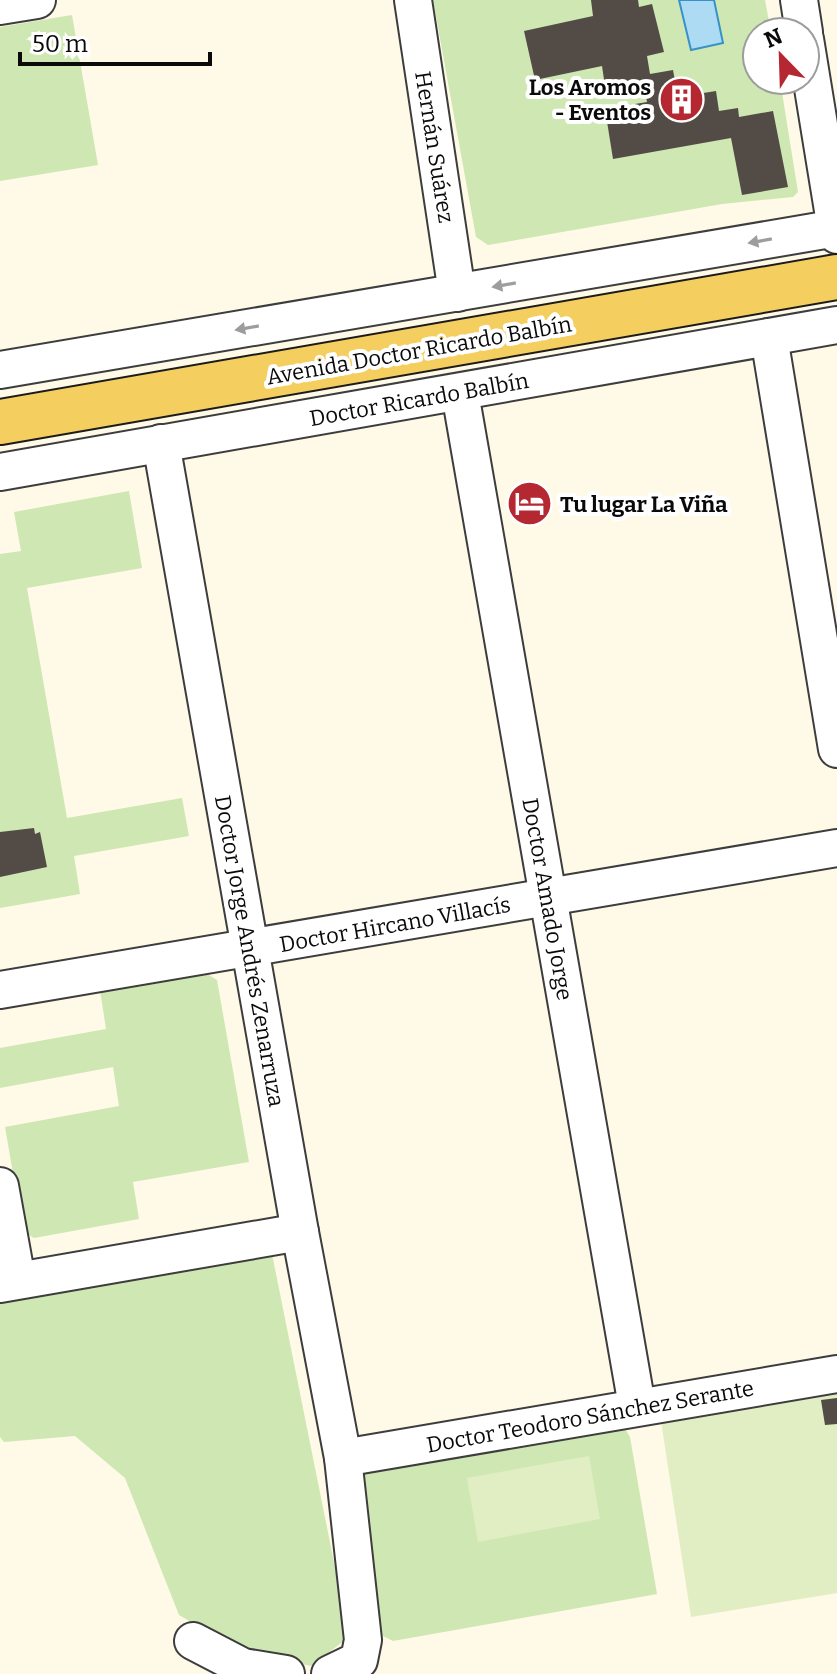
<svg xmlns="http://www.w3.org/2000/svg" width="837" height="1674" font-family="Bitter,serif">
<rect width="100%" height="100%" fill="#fff9e7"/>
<g fill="#cfe7b3">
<polygon points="433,0 765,0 771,32 757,32 757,80 780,80 798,192 793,197 722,204 488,245 476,237"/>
<polygon points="72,15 98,165 0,181 0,27"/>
<polygon points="129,491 142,568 27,588 67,818 182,798 189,836 74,856 80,894 0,908 0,554 21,551 14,512"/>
<polygon points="202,971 217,980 249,1162 133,1182 139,1219 34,1238 23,1231 5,1127 119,1106 113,1067 0,1088 0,1048 106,1029 100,990"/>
<polygon points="270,1244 349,1637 311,1666 241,1651 179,1615 125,1478 75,1436 4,1442 0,1437 0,1292"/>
<polygon points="622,1424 630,1437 657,1594 393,1641 377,1633 352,1485 363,1470"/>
</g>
<g fill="#e1eec4">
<polygon points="837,1391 837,1593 691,1617 661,1421"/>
<polygon points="589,1456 600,1519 478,1542 467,1478"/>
</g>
<polygon fill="#addbf4" stroke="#3692c9" stroke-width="2" points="679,0 714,0 723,43 691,50"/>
<g fill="#524b46">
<polygon points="591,0 638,0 639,7 652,4 664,52 647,56 650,74 673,70 678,97 716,91 719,111 738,108 739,117 773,111 788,187 742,195 731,138 613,159 605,109 647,102 643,80 605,86 602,66 535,80 524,31 593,16"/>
<polygon points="34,828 35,834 40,832 47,867 0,877 0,832"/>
<polygon points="837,1398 837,1424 825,1425 821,1400"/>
</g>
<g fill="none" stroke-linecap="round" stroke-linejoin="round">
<defs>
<g id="minor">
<polyline points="413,0 457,293"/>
<polyline points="799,0 804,32"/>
<polyline points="0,6 37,0"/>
<polyline points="805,39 837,235"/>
<polyline points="769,337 837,749"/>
<polyline points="0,370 837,228"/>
<polyline points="460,393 637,1406"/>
<polyline points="161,443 300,1232 343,1458 363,1640 359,1660 330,1674"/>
<polyline points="0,472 837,325"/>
<polyline points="0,990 837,848"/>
<polyline points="0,1186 17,1280"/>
<polyline points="0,1284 300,1232"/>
<polyline points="343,1458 837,1374"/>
<polyline points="193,1641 243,1667 286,1674"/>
</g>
<polyline id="major" points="0,422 837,277"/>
</defs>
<use href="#minor" stroke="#3d3d3d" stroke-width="40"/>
<use href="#major" stroke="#1b1b1b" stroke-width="48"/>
<use href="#minor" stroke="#fff" stroke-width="36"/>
<use href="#major" stroke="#f5ce60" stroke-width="44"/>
</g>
<defs><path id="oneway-solid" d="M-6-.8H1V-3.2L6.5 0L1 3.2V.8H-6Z" transform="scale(2)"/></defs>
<g fill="#9d9d9d">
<use href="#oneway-solid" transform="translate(760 241) rotate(170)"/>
<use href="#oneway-solid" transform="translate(504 285) rotate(170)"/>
<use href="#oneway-solid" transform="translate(247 328) rotate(170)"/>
</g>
<defs>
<symbol id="building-disc" viewBox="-11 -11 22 22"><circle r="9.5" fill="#b52731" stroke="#fff"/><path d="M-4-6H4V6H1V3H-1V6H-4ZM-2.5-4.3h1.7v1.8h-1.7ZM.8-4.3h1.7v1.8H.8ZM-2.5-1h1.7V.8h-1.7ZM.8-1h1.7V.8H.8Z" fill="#fff"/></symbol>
<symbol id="hotel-disc" viewBox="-11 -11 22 22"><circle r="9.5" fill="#b52731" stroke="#fff"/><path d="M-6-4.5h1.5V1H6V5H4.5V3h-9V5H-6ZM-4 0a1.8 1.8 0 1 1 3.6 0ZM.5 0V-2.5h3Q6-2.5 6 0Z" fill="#fff"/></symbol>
</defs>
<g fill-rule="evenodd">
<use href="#building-disc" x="656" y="74" width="51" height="51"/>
<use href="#hotel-disc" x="504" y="478" width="51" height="51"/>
</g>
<g text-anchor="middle" stroke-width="8" stroke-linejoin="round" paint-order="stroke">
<g font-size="22" font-weight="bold" fill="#0a0a0a" stroke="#fff" text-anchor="end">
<text x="651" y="95">Los Aromos<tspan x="651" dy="25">- Eventos</tspan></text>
<text x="560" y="512" text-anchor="start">Tu lugar La Viña</text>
</g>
<g font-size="22" fill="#0a0a0a" stroke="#fff">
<text transform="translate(435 147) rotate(81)" y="8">Hernán Suárez</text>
<text transform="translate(419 350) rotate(-10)" y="8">Avenida Doctor Ricardo Balbín</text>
<text transform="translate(419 399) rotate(-10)" y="8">Doctor Ricardo Balbín</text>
<text transform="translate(548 899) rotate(80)" y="8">Doctor Amado Jorge</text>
<text transform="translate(395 924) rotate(-10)" y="8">Doctor Hircano Villacís</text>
<text transform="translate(250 951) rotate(80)" y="8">Doctor Jorge Andrés Zenarruza</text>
<text transform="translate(590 1416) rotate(-10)" y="8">Doctor Teodoro Sánchez Serante</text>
</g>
</g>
<g transform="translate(781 56) rotate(337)"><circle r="38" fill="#ffffff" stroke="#9d9d9d" stroke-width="2"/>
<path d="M0-6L14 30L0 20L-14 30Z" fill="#b52731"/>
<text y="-12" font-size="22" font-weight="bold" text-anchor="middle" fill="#0a0a0a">N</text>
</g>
<path d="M20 52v12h190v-12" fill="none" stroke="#0a0a0a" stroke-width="4"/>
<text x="32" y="52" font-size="24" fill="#0a0a0a" stroke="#ffffff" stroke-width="6" paint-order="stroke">50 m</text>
</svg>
